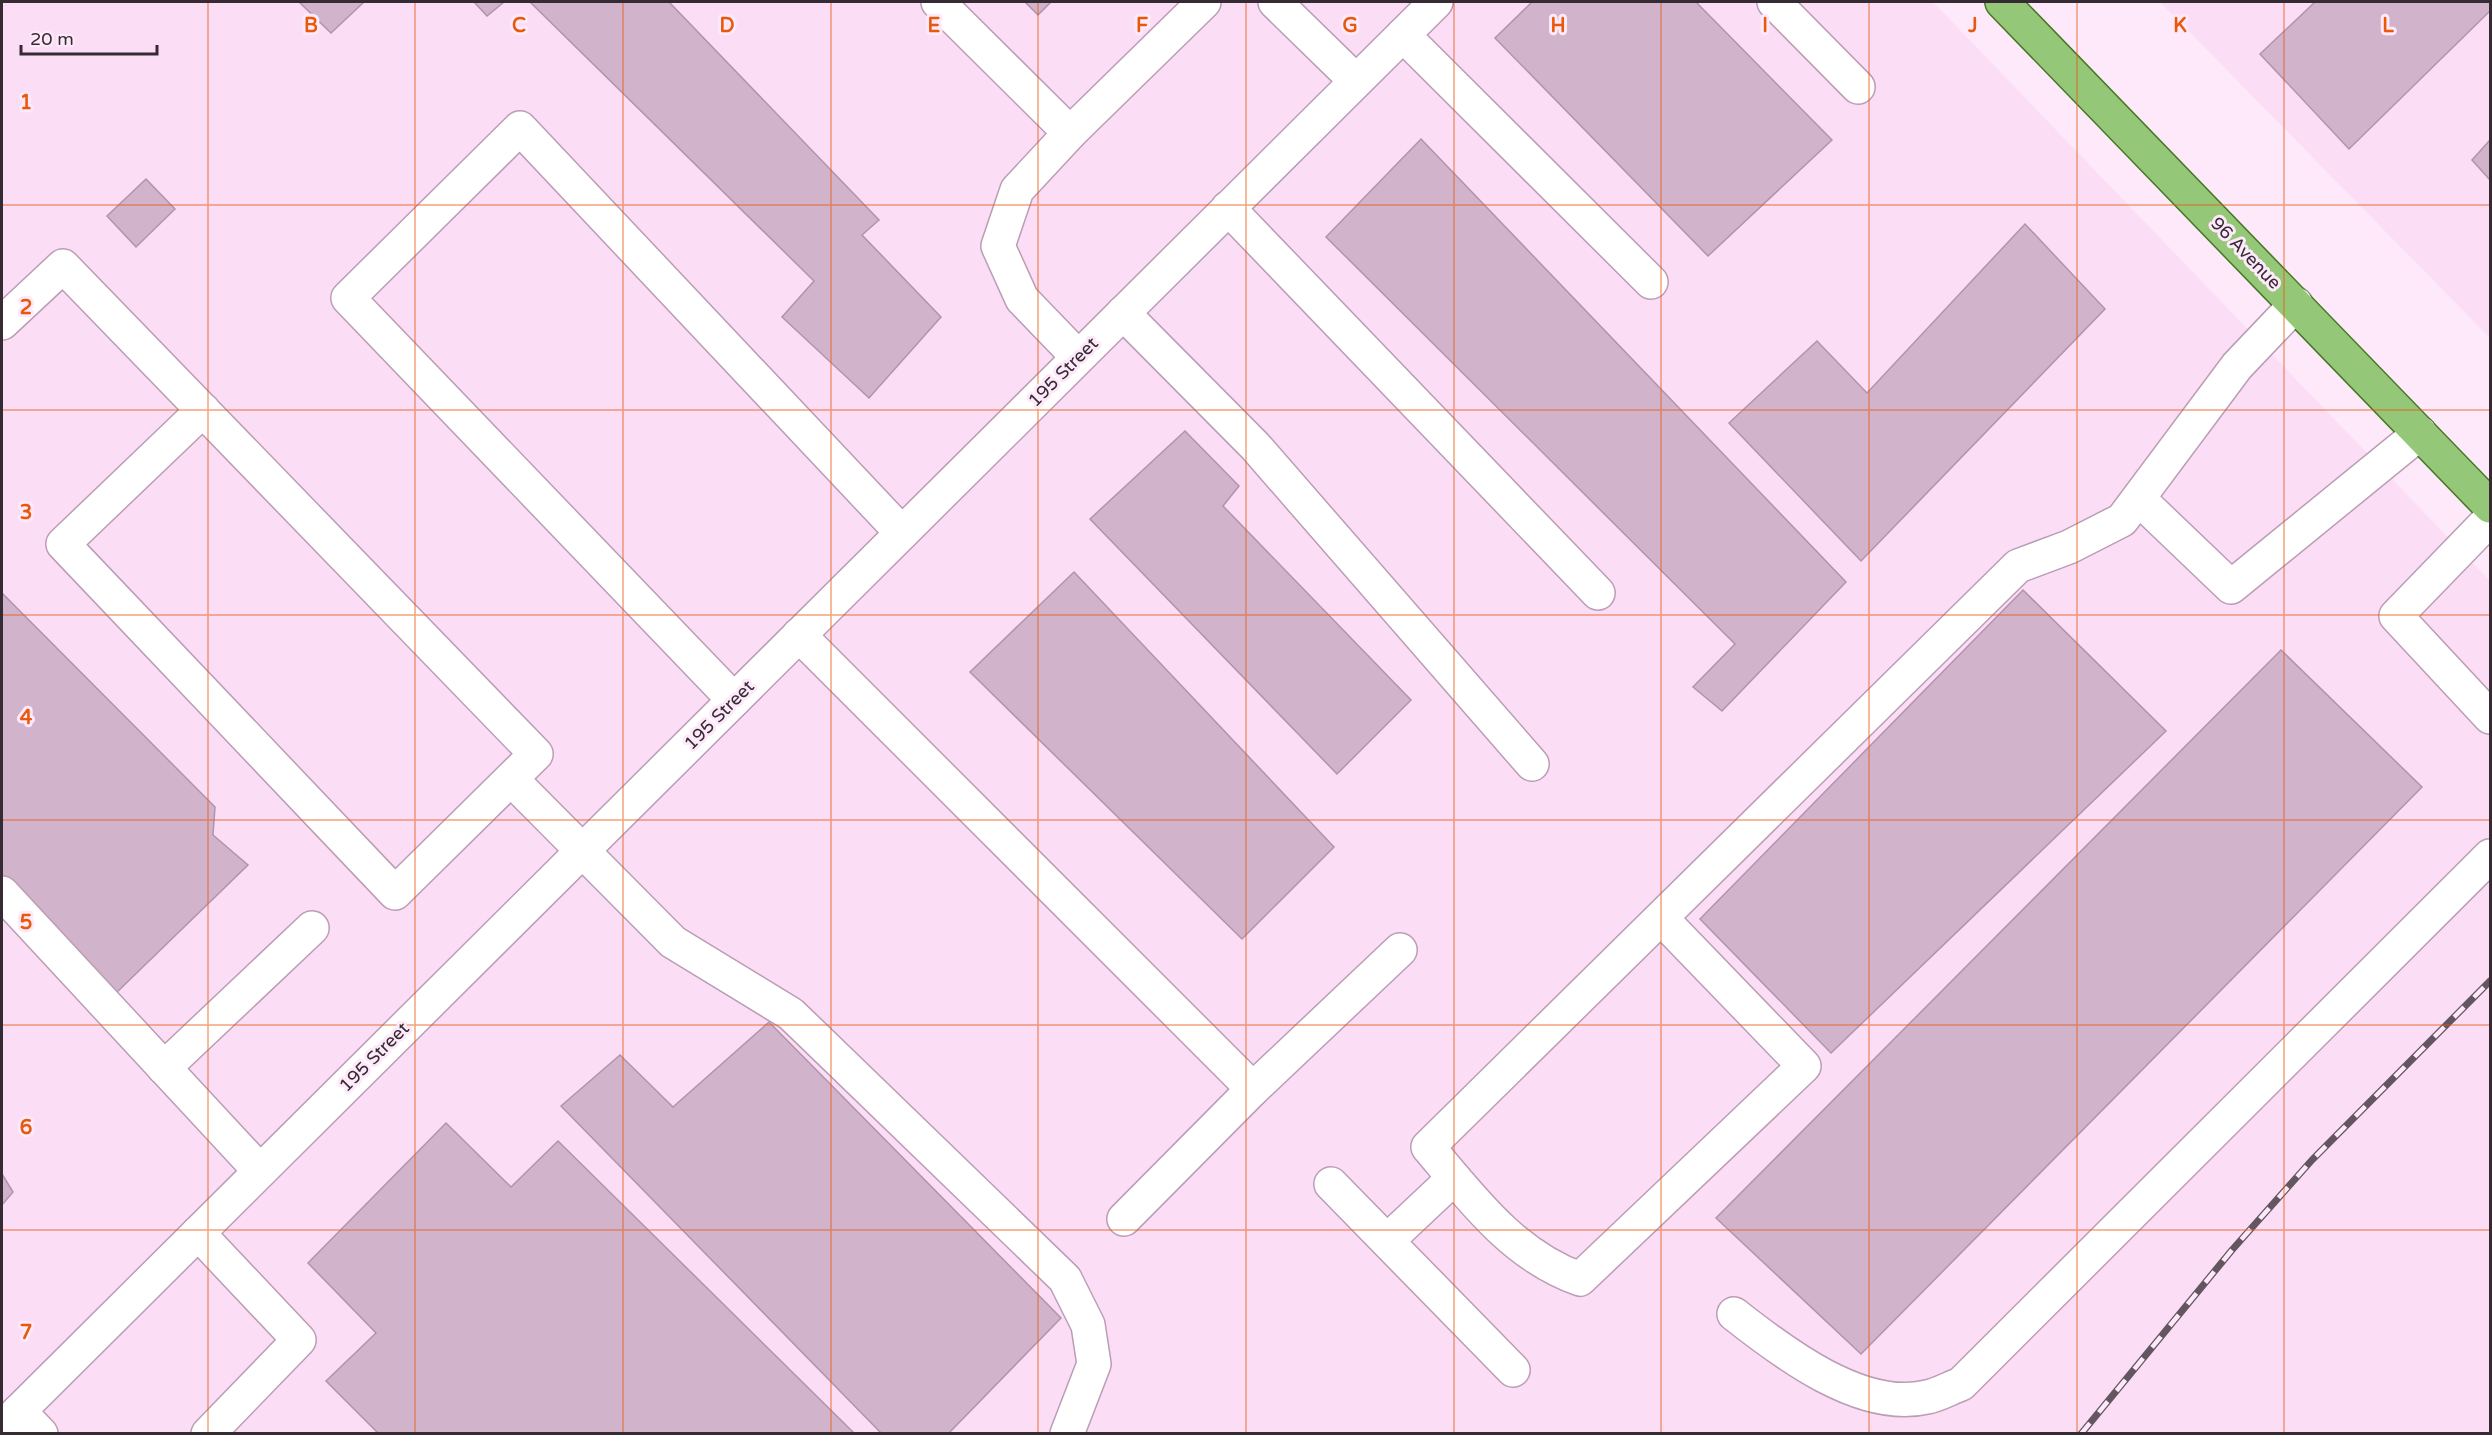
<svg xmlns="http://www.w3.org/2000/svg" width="2492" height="1435" font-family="'Varela Round',sans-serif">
<rect width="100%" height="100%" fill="#fde9f9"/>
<g fill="#fcddf6">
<polygon points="2,2 1933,2 2490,581 2490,1433 2,1434"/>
<polygon points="2160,2 2490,2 2490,338"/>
</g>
<g fill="#d2b3cc" stroke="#b194ac" stroke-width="1.5">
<polygon points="299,2 364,2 331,33"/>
<polygon points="474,2 504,2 487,16"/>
<polygon points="530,2 669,2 879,220 862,235 941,317 869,398 782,317 814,281"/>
<polygon points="1025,2 1051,2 1038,15"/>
<polygon points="1532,2 1696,2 1832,140 1708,256 1495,38"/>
<polygon points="2315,2 2490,2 2490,11 2349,149 2260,54"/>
<polygon points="1421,139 1846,582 1722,711 1693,687 1735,644 1326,237"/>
<polygon points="2490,140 2490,180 2472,160"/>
<polygon points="146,179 175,209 136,247 107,216"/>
<polygon points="2025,224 2105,309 1861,561 1729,423 1817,341 1867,393"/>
<polygon points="1185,431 1239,486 1223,506 1411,700 1337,774 1090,519"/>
<polygon points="1074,572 1334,847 1242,939 970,672"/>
<polygon points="2023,590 2166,731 1831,1053 1700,919"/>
<polygon points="2,593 215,807 213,835 248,865 114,995 2,877"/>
<polygon points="2281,650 2422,787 1861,1354 1716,1218"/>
<polygon points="769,1022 1061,1318 948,1434 882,1434 561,1106 620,1055 673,1107"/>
<polygon points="446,1123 511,1187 558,1141 855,1434 379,1434 326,1381 376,1333 308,1263"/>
<polygon points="2,1174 13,1192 2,1205"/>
</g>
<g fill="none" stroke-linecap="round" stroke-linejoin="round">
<defs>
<g id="minor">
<polyline points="938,2 1070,133"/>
<polyline points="1275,2 1356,81"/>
<polyline points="1774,2 1858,87"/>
<polyline points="1403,35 1651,282"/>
<polyline points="1228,208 1598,593"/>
<polyline points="1123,313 1255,446 1532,764"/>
<polyline points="2,323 63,266 536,754 395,893 63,544 203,410"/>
<polyline points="1078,357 1022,299 998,246 1017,190 1070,133 1204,2"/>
<polyline points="2139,499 2231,587 2420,433"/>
<polyline points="2490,519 2396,616 2490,717"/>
<polyline points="799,635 1253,1089"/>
<polyline points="734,700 348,298 520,128 902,533"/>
<polyline points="511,779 673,942 791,1014 1065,1279 1088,1325 1094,1364 1067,1434"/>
<polyline points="2,893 260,1171"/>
<path d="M1661 918 1804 1066 1580 1279C1514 1256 1472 1199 1428 1147L2018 566 2069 547 2122 520 2237 366 2296 304"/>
<polyline points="164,1068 312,928"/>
<polyline points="1331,1184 1513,1370"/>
<polyline points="1124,1219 1253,1089 1400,950"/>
<polyline points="198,1233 299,1340 208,1434"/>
<polyline points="1387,1241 1454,1178"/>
<path d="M1734 1314C1782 1352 1862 1413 1927 1397 1938 1395 1950 1388 1961 1384L2490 856"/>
<polyline points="19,1411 41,1434"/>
<polyline points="2,1428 1436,2"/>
</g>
<polyline id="major" points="2002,2 2490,506"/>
</defs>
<use href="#minor" stroke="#bb9db5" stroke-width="36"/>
<use href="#major" stroke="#457724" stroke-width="36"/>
<use href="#minor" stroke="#fff" stroke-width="33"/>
<use href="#major" stroke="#94c777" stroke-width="33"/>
<defs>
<polyline id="rail" points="2081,1434 2232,1250 2312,1160 2490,981"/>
</defs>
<use href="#rail" stroke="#645660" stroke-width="7"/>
<use href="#rail" stroke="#fde9f9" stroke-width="4.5" stroke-dasharray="14" stroke-linecap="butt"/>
</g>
<path fill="none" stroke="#e8590c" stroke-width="1.5" stroke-opacity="0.55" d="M208 2V1434M415 2V1434M623 2V1434M831 2V1434M1038 2V1434M1246 2V1434M1454 2V1434M1661 2V1434M1869 2V1434M2077 2V1434M2284 2V1434M2 205H2490M2 410H2490M2 615H2490M2 820H2490M2 1025H2490M2 1230H2490"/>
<g text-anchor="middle" stroke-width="6" stroke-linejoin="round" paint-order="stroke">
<g font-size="18" fill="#362a33" stroke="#fde9f9">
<text transform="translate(2246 253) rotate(46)" y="6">96 Avenue</text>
<text transform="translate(1063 372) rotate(-45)" y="6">195 Street</text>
<text transform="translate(719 715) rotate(-45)" y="6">195 Street</text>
<text transform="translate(374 1057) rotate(-45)" y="6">195 Street</text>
</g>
</g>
<g font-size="20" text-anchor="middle" font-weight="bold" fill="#e8590c" stroke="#fde9f9" stroke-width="6" stroke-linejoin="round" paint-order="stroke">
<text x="311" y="32">B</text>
<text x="519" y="32">C</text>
<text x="727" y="32">D</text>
<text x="934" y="32">E</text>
<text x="1142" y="32">F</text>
<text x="1350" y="32">G</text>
<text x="1558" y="32">H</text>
<text x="1765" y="32">I</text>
<text x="1973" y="32">J</text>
<text x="2180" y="32">K</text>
<text x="2388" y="32">L</text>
<text x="26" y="109">1</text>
<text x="26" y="314">2</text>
<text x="26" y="519">3</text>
<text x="26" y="724">4</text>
<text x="26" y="929">5</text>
<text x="26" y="1134">6</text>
<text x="26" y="1339">7</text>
</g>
<rect width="2492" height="1435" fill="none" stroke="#362a33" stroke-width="6"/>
<path d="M21 45v9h136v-9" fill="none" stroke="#362a33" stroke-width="3"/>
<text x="30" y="45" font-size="18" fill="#362a33" stroke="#fde9f9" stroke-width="4.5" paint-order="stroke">20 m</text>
</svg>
